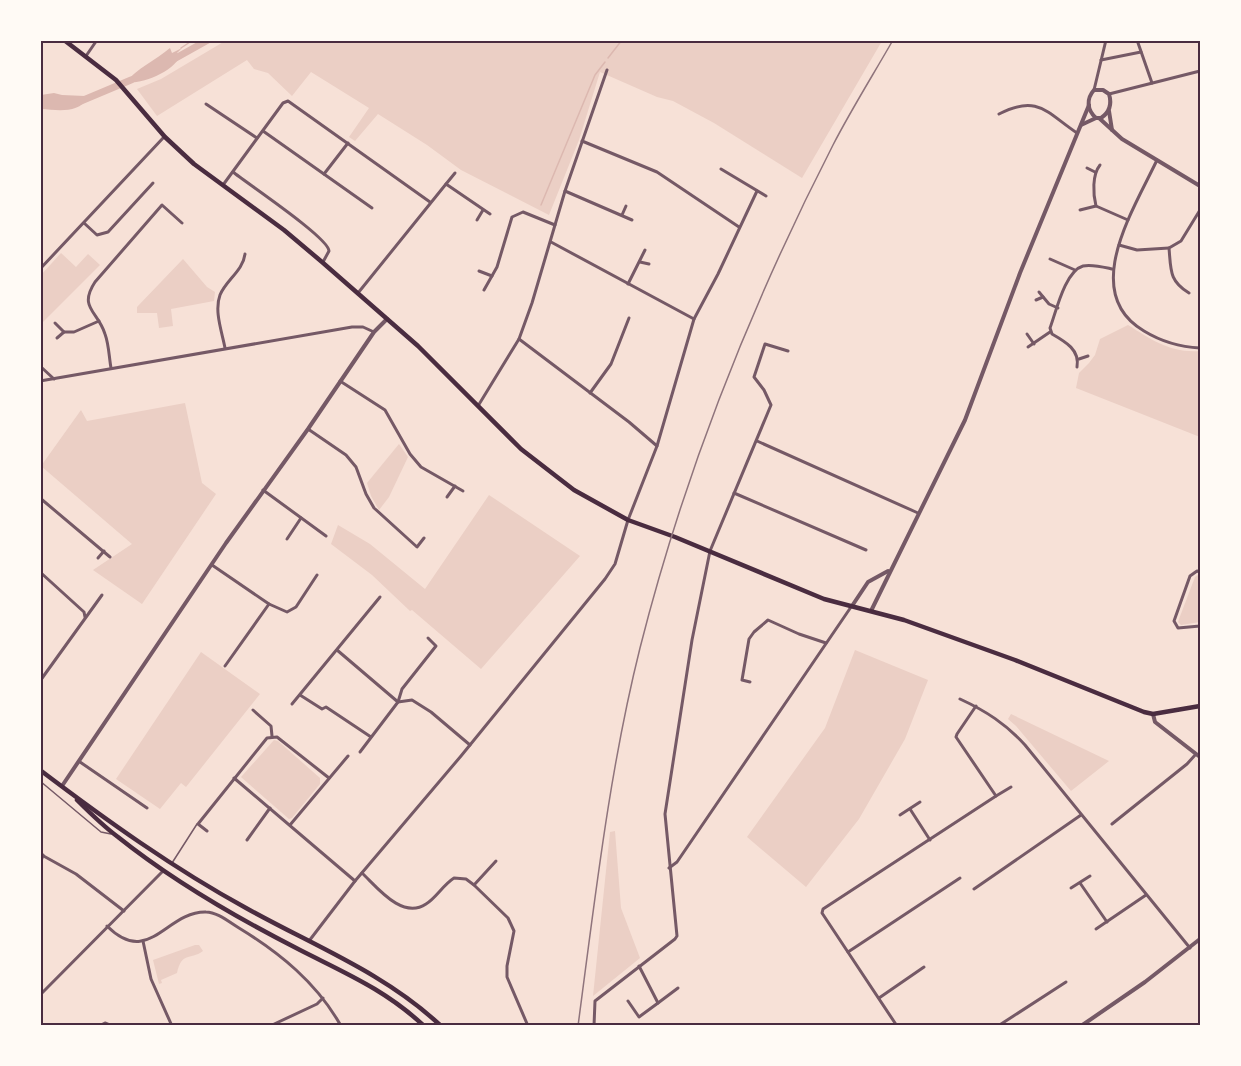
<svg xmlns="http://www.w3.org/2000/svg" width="1241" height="1066" font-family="'Varela Round',sans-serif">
<rect width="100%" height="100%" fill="#f7e1d7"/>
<g fill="#ebcfc5">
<polygon points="225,41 882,41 802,178 714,123 673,101 657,97 600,72 579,140 549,215 461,170 427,145 378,114 355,141 349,137 369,108 311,72 292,96 268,73 254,69 247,60 157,116 137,89 161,79"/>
<polygon points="61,253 76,267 88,254 100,265 41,324 41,275"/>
<polygon points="183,259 207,287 215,292 214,301 171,309 173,326 159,328 157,313 137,313 137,307"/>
<path d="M1128 325C1152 340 1170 353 1200 351V422L1199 425 1200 437 1076 388 1079 373 1089 363 1095 355 1100 339Z"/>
<polygon points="185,403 202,483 216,494 142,604 93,570 132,544 41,466 81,410 87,421"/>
<polygon points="399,444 408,457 389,497 379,510 371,496 367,483"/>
<polygon points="489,495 580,556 481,669 412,610 410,611 372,575 331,544 338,525 370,544 425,589"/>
<polygon points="1198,575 1200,575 1200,622 1181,625 1178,622 1179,619 1195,577"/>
<polygon points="855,650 928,680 905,739 859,819 806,887 747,837 825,728"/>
<polygon points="201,652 260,694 186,787 181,783 160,809 116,779"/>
<polygon points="1011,714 1109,761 1071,791 1016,726 1008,719"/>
<polygon points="274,740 278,741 320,778 320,784 292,818 289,819 241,777"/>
<polygon points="615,831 621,908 640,958 593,996 610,832"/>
<path d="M195 945H199L203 951C189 961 182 951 177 973L161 980 162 983 159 984 153 960Z"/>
</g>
<g fill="#dcb8b0">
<path d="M170 48 172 53 182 48 177 53 181 55C172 73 144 83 125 83 137 68 156 60 170 48Z"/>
<path d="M54 93 62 95 85 96 88 98C78 114 57 110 41 109V95Z"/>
</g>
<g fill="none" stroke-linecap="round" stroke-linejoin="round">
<g stroke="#dcb8b0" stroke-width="1.5">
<polyline points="181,48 193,40"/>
<polyline points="608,58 622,40"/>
<polyline points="541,205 595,75 605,62"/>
</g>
<g stroke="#dcb8b0" stroke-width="7">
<polyline points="174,59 208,40"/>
<polyline points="81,101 131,80"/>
</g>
<g stroke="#755966" stroke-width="1.5">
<polyline points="40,781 101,832 111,834"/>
<polyline points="172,863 197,824"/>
</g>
<g stroke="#755966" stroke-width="3">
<polyline points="1137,40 1152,83"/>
<polyline points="86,56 97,40"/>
<polyline points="1101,60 1141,52"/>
<polyline points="1094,90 1106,40"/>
<polyline points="1109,94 1200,71"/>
<polyline points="206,104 257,138"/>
<path d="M999 114C1038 94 1047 113 1077 133"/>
<polyline points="263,131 372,208"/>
<polyline points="582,141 657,172 739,227"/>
<path d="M1157 160C1134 209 1079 293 1144 331 1162 342 1180 347 1200 348"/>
<path d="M1100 165C1092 175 1093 194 1096 206L1128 220"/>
<polyline points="1087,168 1095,172"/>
<polyline points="721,169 766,196"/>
<path d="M233 172C248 184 329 238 329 251L323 262"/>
<polyline points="324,174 348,143"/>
<polyline points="446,184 455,173"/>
<polyline points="223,185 283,103 288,101 430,202"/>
<polyline points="565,191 632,220"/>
<polyline points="1080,210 1096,206"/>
<polyline points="622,215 626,206"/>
<polyline points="477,220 483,210"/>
<polyline points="84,223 97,235 108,232 153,183"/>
<polyline points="551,242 694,319"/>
<polyline points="1119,245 1137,250 1169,248"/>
<polyline points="1050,259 1075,270"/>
<polyline points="640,262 649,264"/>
<polyline points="40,269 164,137"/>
<polyline points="479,271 492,276"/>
<polyline points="628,284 645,250"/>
<polyline points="484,290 497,267 512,217 523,212 555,225"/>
<polyline points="1039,292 1049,304 1058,308"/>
<polyline points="358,293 446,184 490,214"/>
<path d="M1189 293C1169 281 1171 270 1169 248L1181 241 1200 210"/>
<polyline points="1036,300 1043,297"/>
<polyline points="55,323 64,332"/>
<polyline points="1027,334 1034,344"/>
<polyline points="57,338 64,332 74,332 99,321"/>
<polyline points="519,339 629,422 657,446"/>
<polyline points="1028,347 1050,332"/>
<path d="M225 348C222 332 214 311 220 295 226 280 243 271 245 254"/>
<polyline points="1079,359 1088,356"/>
<polyline points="40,366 54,379"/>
<path d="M1077 367C1080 350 1066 342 1052 334L1050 328C1056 312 1065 271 1083 266 1092 264 1103 267 1112 269"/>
<path d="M111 368C109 357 109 345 105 334 98 311 78 308 95 282L162 205 182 223"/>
<polyline points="40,381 352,327 363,327 374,332"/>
<polyline points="340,381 385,410 410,454 421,467 463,491"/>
<polyline points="590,393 611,364 629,318"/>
<polyline points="478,406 519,339 532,303 565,191 607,70"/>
<polyline points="308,429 346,455 356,467 366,494 374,508 417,547 424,538"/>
<polyline points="757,441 918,513"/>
<polyline points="263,490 326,536"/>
<polyline points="734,493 866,550"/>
<polyline points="447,497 455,486"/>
<polyline points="40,498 110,557"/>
<polyline points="287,539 301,518"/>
<polyline points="98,558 104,551"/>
<polyline points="212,565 269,604 287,612 296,607 317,575"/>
<polyline points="40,572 84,612 85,617"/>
<polyline points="1200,572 1197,571 1190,576 1174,621 1178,628 1200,626"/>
<polyline points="337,650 398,702 412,700 431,712 470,745"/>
<polyline points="225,666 269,604"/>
<polyline points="40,681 102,595"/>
<polyline points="750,682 742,680 749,639 754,632 768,620 799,634 826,643"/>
<polyline points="300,695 322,709 326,707 371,737"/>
<path d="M960 699C986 711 1006 724 1025 745L1190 948"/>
<polyline points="292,704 380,597"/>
<polyline points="253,710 271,726 272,736"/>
<polyline points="360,752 398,702 402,689 436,646 428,638"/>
<polyline points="80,762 147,808"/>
<polyline points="234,778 355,881"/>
<polyline points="996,796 1011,787"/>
<polyline points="910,809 930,840"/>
<polyline points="900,815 920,802"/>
<polyline points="1112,824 1187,764 1196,754"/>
<polyline points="290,825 348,756"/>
<polyline points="207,831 198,824 267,738 277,737 329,778"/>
<polyline points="247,840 270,808"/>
<polyline points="40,854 76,874 124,911"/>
<polyline points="40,864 43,855"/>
<polyline points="669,868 677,862 851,607"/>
<path d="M362 873C377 887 402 920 426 904 436 898 443 885 454 878L466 879 474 885 508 918 514 931 507 966V977L528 1026"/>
<polyline points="1080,883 1107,922"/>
<polyline points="474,885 496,861"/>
<polyline points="1071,888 1090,876"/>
<polyline points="974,889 1081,815"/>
<path d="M107 926C149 968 166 911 206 912 217 912 229 922 239 928 280 953 317 983 341 1026"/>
<polyline points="1096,929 1146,895"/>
<polyline points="143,941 151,979 172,1026"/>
<polyline points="309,941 355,881 461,756 605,579 615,564 628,520 657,446 694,319 718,274 757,191"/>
<polyline points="848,952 960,878"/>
<polyline points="40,995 163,871"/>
<polyline points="879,998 924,967"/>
<polyline points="628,1001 639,1017 658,1003 639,966"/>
<polyline points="658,1003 678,988"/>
<polyline points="99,1026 105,1023 112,1026"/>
<polyline points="270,1026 317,1004 323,998"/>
<polyline points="594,1026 595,1001 675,939 677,936 665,814 692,640 710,551 771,405 764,390 754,377 765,344 788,351"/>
<polyline points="897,1026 822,913 823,909 996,796 956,737 957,734 976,706"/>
<polyline points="998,1026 1066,982"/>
</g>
<g stroke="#755966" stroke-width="4">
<polyline points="1109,111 1112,130"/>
<polyline points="1099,118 1122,139 1200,186"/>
<path d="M1081 125 1096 118H1101C1110 112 1112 104 1109 94L1103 90H1094C1086 99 1087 110 1096 118"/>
<polyline points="852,606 868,582 888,571"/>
<polyline points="871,611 965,420 1020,273 1089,105"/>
<polyline points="1153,714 1155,722 1200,757"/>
<polyline points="62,786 226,543 308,429 374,332 387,319"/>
<polyline points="1081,1026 1145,982 1200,939"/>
</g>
<g stroke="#4a2c40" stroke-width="4.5">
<path d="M40 770C106 820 173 868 246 908 312 945 385 973 441 1026"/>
<path d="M77 800C90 813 103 826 118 837 173 881 237 918 300 950 345 973 386 990 424 1026"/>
</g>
<polyline stroke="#4a2c40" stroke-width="4.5" points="64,40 116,80 165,137 194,164 284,230 322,262 418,346 521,449 574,490 628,520 675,537 824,599 904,620 1015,660 1144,712 1153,714 1200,706"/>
<path stroke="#8f747c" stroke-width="1.5" d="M578 1026C595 899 609 772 640 648 684 474 751 305 833 145 851 110 873 75 893 40"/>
</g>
<rect width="1241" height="1066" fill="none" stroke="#fffaf5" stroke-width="84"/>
<rect x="42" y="42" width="1157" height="982" fill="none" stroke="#4a2c40" stroke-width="2"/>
</svg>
